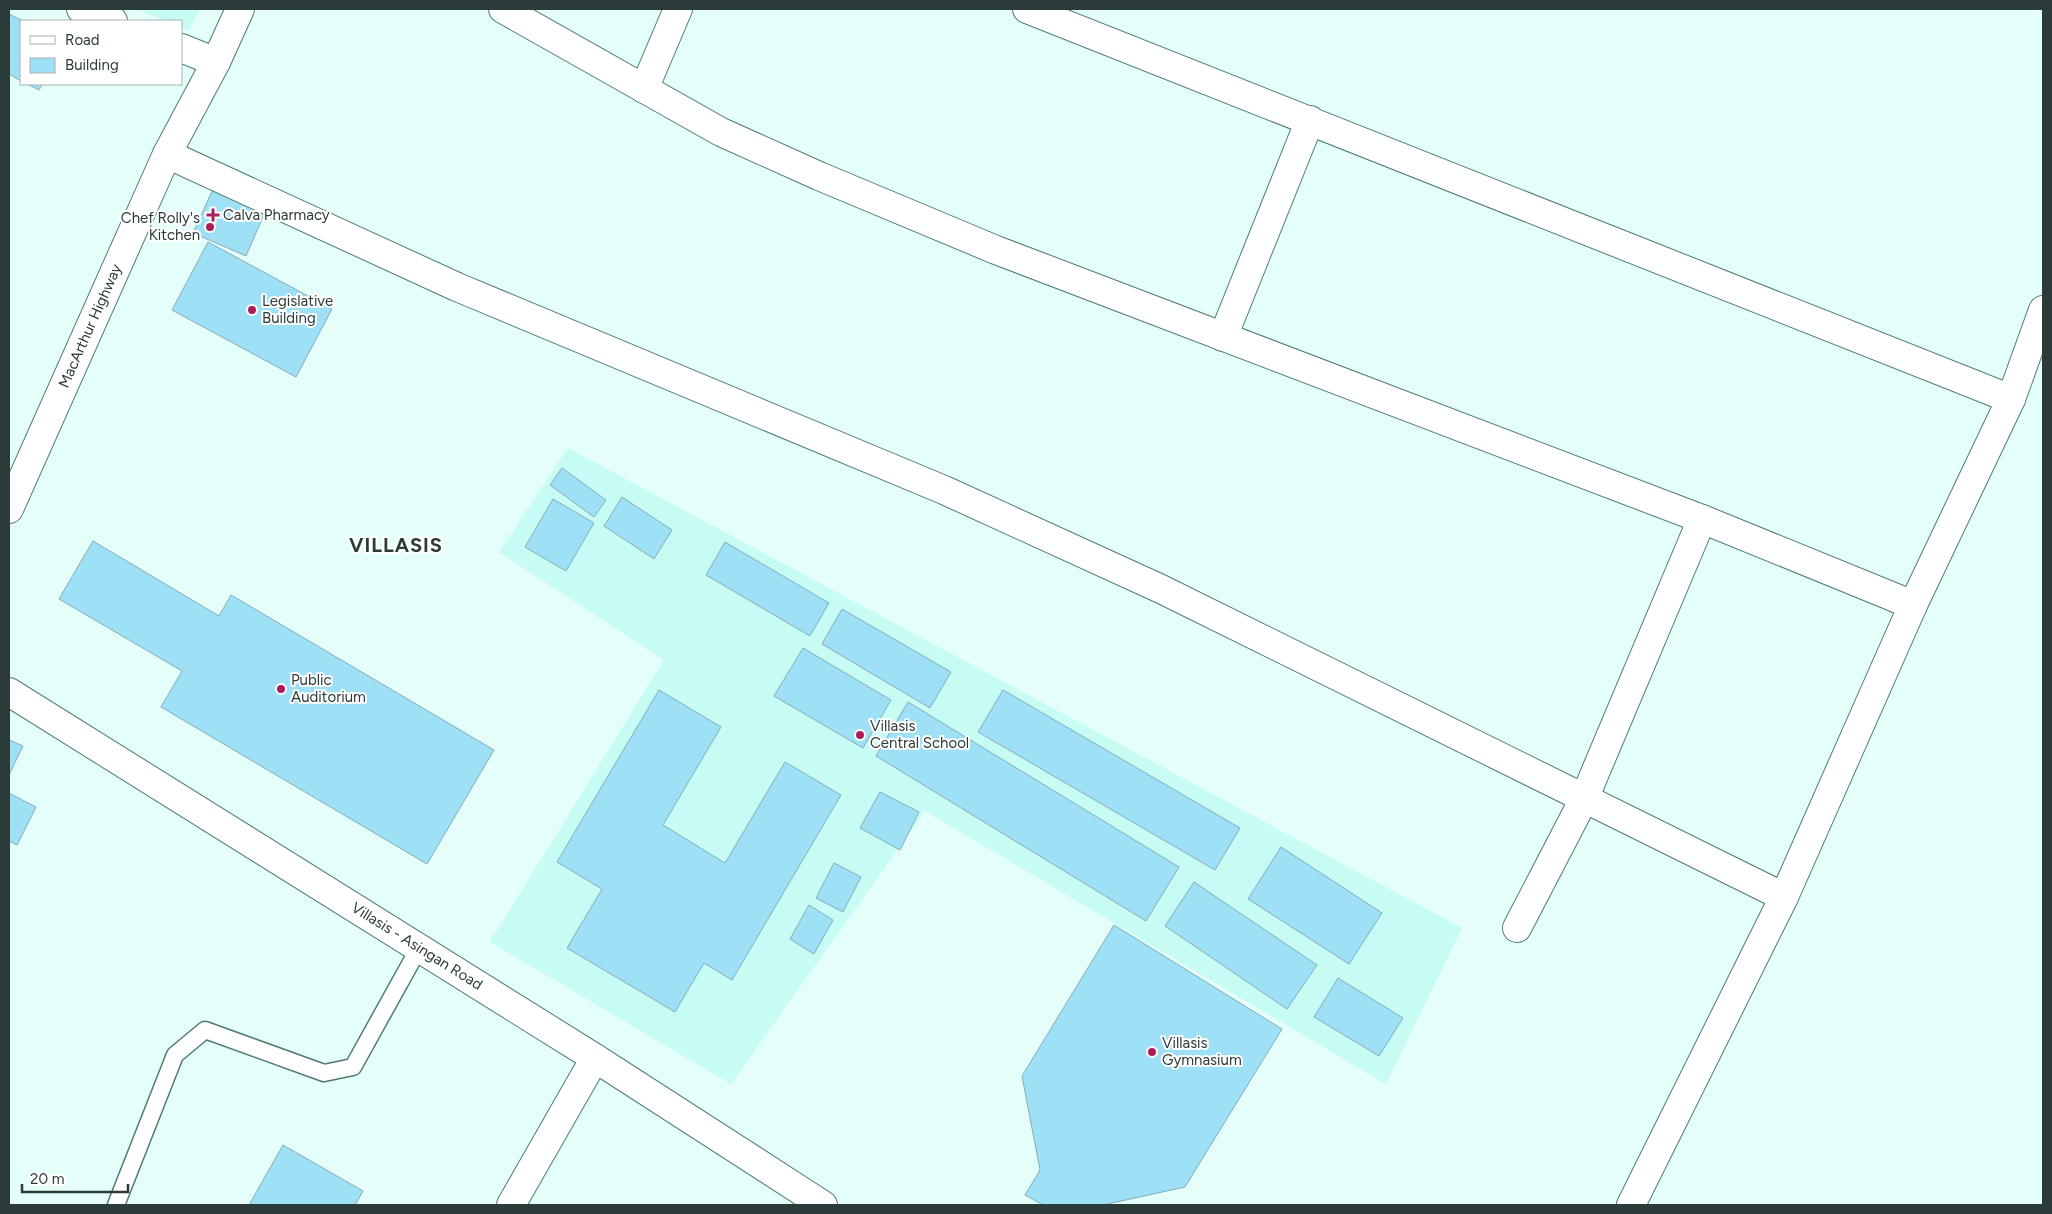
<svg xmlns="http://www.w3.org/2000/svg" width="2052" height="1214" font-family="Figtree,sans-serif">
<rect width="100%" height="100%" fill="#e4fefa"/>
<g fill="#c6fcf4">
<polygon points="136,9 200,9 189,31 181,28 181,21 165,21"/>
<polygon points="568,448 1462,928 1386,1084 925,811 731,1084 490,942 664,660 499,552"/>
</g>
<g fill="#9ee0f5" stroke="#86acb9">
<polygon points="9,14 23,21 21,21 21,81 9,74"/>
<polygon points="27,84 42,84 39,90"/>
<polygon points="214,187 266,210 246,256 193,233"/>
<polygon points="208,242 332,309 296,377 172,310"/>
<polygon points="562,468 606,500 594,517 550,485"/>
<polygon points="622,497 672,530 654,559 604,526"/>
<polygon points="553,499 594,523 566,571 525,547"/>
<polygon points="93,541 219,616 231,595 494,750 427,864 161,707 182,671 59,599"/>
<polygon points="725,542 829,603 810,636 706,575"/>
<polygon points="842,609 951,672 930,708 822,644"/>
<polygon points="803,648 891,700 863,748 774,696"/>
<polygon points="659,690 721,727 663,825 725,863 785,762 841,795 732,980 704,963 675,1012 567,948 602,889 557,862"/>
<polygon points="1003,690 1240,828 1215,870 978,732"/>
<polygon points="908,702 1179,867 1146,921 876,756"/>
<polygon points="9,740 23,746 9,775"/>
<polygon points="880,792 919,812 900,850 860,828"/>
<polygon points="9,793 36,807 17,845 9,841"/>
<polygon points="1281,847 1382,913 1349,964 1248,899"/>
<polygon points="834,863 861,877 843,912 816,898"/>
<polygon points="1194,882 1317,965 1287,1009 1165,926"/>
<polygon points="809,905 833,920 814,954 790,939"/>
<polygon points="1114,925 1282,1029 1185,1187 1103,1205 1043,1205 1025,1195 1040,1170 1022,1076"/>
<polygon points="1338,978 1403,1018 1379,1056 1314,1017"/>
<polygon points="283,1145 363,1191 355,1205 249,1205"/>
</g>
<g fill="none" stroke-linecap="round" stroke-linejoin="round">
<defs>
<polyline id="lane" points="116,1205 175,1055 205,1030 324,1073 353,1067 419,948"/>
<g id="street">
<polyline points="81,9 113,21"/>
<polyline points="503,9 721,132 819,176 996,250 1702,519 1913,605"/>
<polyline points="1027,9 2011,399"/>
<polyline points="181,48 216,62"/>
<polyline points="644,89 678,9"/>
<polyline points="167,154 457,287 944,490 1161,589 1784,897"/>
<polyline points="1223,337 1310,120"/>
<polyline points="1517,928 1584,799 1702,519"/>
<polyline points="511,1205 595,1058"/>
<polyline points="1631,1205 1784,897 1913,605 2011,399 2043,310"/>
</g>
<polyline id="secondary" points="9,692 595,1058 823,1205"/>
<polyline id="highway" points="9,509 167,154 216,62 240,9"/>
</defs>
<use href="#lane" stroke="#527a74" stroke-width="19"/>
<use href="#street" stroke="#527a74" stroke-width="30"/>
<use href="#secondary" stroke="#527a74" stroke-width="30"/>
<use href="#highway" stroke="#527a74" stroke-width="30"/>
<use href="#lane" stroke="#fff" stroke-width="16"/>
<use href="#street" stroke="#fff" stroke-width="28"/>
<use href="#secondary" stroke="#fff" stroke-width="28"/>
<use href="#highway" stroke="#fff" stroke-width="28"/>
</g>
<g fill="#aa1d5d" stroke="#fff" stroke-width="2">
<path d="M210.5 207.5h5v5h5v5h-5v5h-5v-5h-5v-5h5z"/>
<circle cx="210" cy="227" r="5"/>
<circle cx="252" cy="310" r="5"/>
<circle cx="281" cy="689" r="5"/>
<circle cx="860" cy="735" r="5"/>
<circle cx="1152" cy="1052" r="5"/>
</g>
<g text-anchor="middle" stroke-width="4" stroke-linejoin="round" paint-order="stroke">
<g font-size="15" fill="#2a3b39" stroke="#fff" text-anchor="start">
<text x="223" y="220">Calva Pharmacy</text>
<text x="200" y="223" text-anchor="end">Chef Rolly's<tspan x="200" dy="17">Kitchen</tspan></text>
<text x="262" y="306">Legislative<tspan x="262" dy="17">Building</tspan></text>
<text x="291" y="685">Public<tspan x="291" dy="17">Auditorium</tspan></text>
<text x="870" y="731">Villasis<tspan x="870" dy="17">Central School</tspan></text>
<text x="1162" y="1048">Villasis<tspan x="1162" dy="17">Gymnasium</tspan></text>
</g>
<g font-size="15" fill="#2a3b39" stroke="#fff">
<text transform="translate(90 326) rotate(-66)" y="5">MacArthur Highway</text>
<text transform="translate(417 946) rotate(32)" y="5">Villasis - Asingan Road</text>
</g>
<g font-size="20" font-weight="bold" letter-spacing="1" fill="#2a3b39" stroke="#fff">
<text x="396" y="552">VILLASIS</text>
</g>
</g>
<rect width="2052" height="1214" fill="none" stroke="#2a3b39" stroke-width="20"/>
<rect x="20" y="20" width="162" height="65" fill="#ffffff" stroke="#aab1b0"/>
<rect x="30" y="36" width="25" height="8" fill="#ffffff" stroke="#aab1b0"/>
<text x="65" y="45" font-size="15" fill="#2a3b39">Road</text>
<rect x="30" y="58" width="25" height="15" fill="#9ee0f5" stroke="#aab1b0"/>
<text x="65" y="70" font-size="15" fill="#2a3b39">Building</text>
<path d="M22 1184v8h106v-8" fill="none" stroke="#2a3b39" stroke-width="2.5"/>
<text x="30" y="1184" font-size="15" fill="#2a3b39" stroke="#ffffff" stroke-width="4" paint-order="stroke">20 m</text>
</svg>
